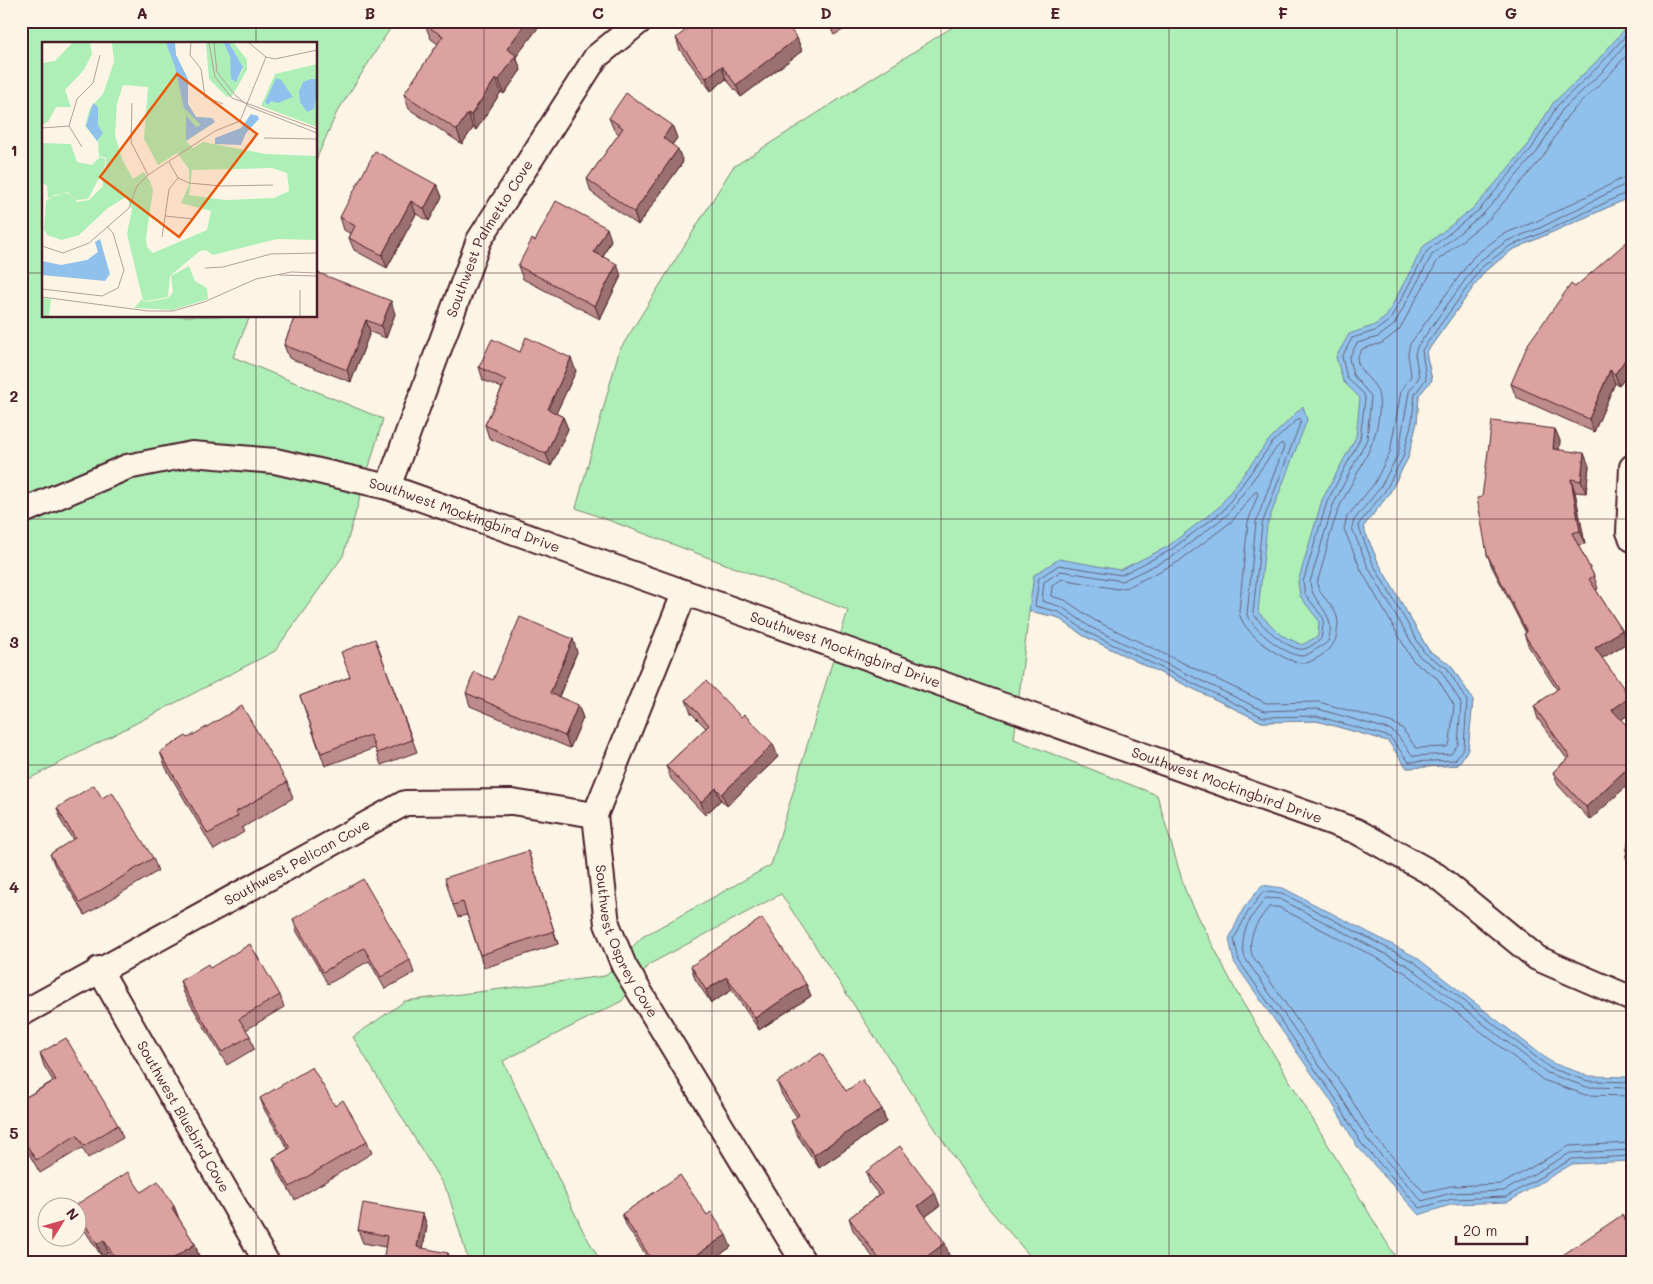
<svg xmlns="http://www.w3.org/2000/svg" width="1653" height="1284" font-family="Mali,sans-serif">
<rect width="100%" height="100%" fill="#fcf5e5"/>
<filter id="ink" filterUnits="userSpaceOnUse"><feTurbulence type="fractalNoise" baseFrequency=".02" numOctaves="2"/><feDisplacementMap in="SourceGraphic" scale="10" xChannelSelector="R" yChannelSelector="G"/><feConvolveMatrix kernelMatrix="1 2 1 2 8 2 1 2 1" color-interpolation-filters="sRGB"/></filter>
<g filter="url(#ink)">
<g fill="#aeefb7" stroke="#7c8771">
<polygon points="21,21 395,21 336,114 316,160 316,44 44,44 44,316 250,316 233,357 383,419 343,556 275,651 21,783"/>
<polygon points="962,21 1632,21 1632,193 1622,201 1512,250 1485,271 1426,353 1432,380 1419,395 1417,422 1408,458 1389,494 1363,527 1378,562 1429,651 1450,664 1473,700 1468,749 1458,765 1407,768 1388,741 1317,721 1262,722 1084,636 1057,617 1029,611 1014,739 1157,795 1185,890 1237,993 1399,1263 1036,1263 984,1203 781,894 648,965 622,1001 503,1061 584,1233 602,1263 469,1263 448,1193 353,1037 405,1001 605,976 642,937 771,865 848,610 576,508 619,351 733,167"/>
</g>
<g fill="#90c1ec" stroke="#74809f">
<polygon points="1632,21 1632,193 1622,201 1512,250 1485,271 1426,353 1432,380 1419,395 1417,422 1408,458 1389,494 1363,527 1378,562 1429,651 1450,664 1473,700 1468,749 1458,765 1407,768 1388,741 1317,721 1262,722 1084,636 1057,617 1029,611 1034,575 1059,559 1120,570 1167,547 1219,507 1269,440 1303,406 1307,420 1267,525 1258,612 1281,635 1302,645 1318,636 1319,621 1300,596 1298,582 1322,500 1356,437 1360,398 1343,381 1336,357 1349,334 1373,326 1386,317 1423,247 1476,206 1528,145 1553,103 1596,62"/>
<polygon points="1262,885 1283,888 1416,957 1552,1063 1589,1076 1632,1077 1632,1161 1572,1164 1508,1202 1453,1204 1419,1215 1357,1146 1331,1101 1234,962 1229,939 1243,909"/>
</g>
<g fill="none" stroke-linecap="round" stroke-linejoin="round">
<g stroke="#666078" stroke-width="1">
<path d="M1632 28 1600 65 1557 106 1532 148 1480 209 1427 251 1390 320 1375 331 1352 338 1342 357 1347 378 1364 394 1365 399 1360 439 1327 502 1303 582 1305 594 1324 619 1321 639C1317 642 1309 648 1304 649 1290 652 1259 624 1253 613L1262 524 1301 421 1299 418 1272 443 1223 511 1169 551 1121 575 1059 565 1039 578 1035 606 1059 612 1087 632 1263 717 1317 716 1390 737 1409 762 1455 760 1464 747 1467 701 1447 668 1425 654 1373 564 1358 525 1385 491 1403 457 1412 421 1415 394 1426 379 1422 350 1482 267 1510 246 1542 233 1632 190"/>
<path d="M1632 37 1605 69 1562 110 1537 152 1484 213 1432 255 1394 325 1378 337 1357 343 1349 358 1353 375 1371 396 1367 439 1333 505 1310 582C1312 605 1336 611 1329 638 1328 643 1323 646 1318 648 1313 651 1307 656 1301 656 1284 654 1254 630 1247 615L1256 522 1284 447 1282 443 1277 447 1227 515 1172 557 1122 581 1061 571 1044 582 1042 601 1062 607 1090 627 1264 711 1318 709 1391 730 1397 735 1413 756 1451 754 1458 744 1461 703 1442 672 1420 657 1368 567 1352 528 1354 520 1380 488 1398 455 1409 392 1419 377 1415 354 1417 347 1478 262 1507 241 1540 228 1626 184H1632"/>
<path d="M1632 49 1610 74 1568 115 1543 157 1490 218 1438 260 1399 330 1382 343 1362 349 1357 358C1358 375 1377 380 1379 397 1383 439 1357 470 1340 506 1330 530 1325 558 1317 583 1319 598 1338 606 1338 623 1337 638 1335 647 1322 655 1315 659 1309 664 1301 663 1281 661 1240 631 1239 611L1248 522 1258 494 1256 491 1231 522 1178 562 1128 587 1117 589 1062 579 1052 586 1051 596 1065 600 1094 620 1266 703 1319 702 1393 723 1402 728 1416 748 1447 747 1450 742 1454 705 1437 678 1413 661 1361 570 1344 529 1347 517 1374 484 1390 452 1401 391 1411 376 1408 353 1410 344 1474 256 1503 234 1537 221 1623 178 1632 176"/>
<polyline points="1632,1082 1588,1081 1550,1068 1414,962 1282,893 1263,892 1248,912 1234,939 1239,961 1335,1098 1361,1143 1420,1208 1452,1199 1506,1197 1572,1159 1632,1156"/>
<path d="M1632 1088 1587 1087 1547 1073 1410 967 1280 899 1266 898C1250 918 1238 932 1245 958L1340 1095 1367 1139 1422 1201 1451 1193 1504 1191 1570 1153 1632 1150"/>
<path d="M1632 1096 1586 1095 1543 1080 1406 973 1278 907H1269C1257 922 1247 936 1252 955L1346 1091 1373 1135 1424 1192 1451 1186 1502 1184 1569 1146 1632 1143"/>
</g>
<defs>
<g id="street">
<polyline points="1632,467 1629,532 1632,539"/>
<path id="s1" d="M388 487 479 240 596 57 640 21"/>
<path id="s2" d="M21 512 127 467 192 454 275 461 388 487 1356 831 1437 876 1537 958 1632 999"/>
<path id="s3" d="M684 594 595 815 607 924 624 966 804 1263"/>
<path id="s4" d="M99 969 267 1263"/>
<path id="s5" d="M21 1014 405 803 512 802 595 815"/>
</g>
</defs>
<use href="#street" stroke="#4a1f2b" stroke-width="28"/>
<use href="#street" stroke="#fcf5e5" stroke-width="24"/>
</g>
<g fill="#bd8b8a" stroke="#4a1f2b">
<polygon points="428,21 543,21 516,57 521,70 504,94 501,92 476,130 473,128 462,144 409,109 404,94 438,44 431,39 425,25"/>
<polygon points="827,21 859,21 834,35"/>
<polygon points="676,38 797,38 802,51 741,97 726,79 711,91 680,50"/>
<polygon points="609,118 672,125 677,138 672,145 683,162 638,225 591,192 587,179 619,134 614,130"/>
<polygon points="437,185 442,197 429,221 416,214 387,268 354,250 349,238 351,234 344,230 340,217"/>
<polygon points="611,240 603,257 621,276 600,319 523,279 518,266 535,241"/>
<polygon points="1632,243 1632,369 1619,386 1615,383 1594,432 1516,397 1511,384 1575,287"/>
<polygon points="395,314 386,338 370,332 351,382 289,358 284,345 295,316"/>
<polygon points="520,352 576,371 556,413 563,417 568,429 551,466 489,438 485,425 502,388 483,380 479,367"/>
<polygon points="1555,429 1560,441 1559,450 1589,466 1586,493 1575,492 1585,544 1578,545 1594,576 1598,589 1596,590 1622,630 1627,643 1602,658 1632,702 1632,712 1621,720 1632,731 1632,781 1590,820 1558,785 1553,772 1567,759 1538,719 1534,706 1557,690 1529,647 1524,634 1526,633 1492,567 1487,554 1482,497"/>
<polygon points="375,639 417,752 381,765 375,748 325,766 300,696 350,677"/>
<polygon points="577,652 559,697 578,705 583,718 570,748 470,706 466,693 493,680"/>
<polygon points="686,700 741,717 778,757 727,806 721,800 705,815 671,779 666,766 706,728 691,713"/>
<polygon points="188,738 287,782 293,798 242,828 244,832 214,850 166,768 160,752"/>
<polygon points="102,798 153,858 158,871 85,915 55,866 50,854 73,840 61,821 57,808"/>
<polygon points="1632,816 1632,870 1631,870 1626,857"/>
<polygon points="528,851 558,944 484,968 467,915 458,917 453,905"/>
<polygon points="293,919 410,960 414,973 385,989 369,961 328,984 297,932"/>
<polygon points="691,966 806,984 811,996 759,1030 732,990 711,1003 695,979"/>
<polygon points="210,968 280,995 284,1007 246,1030 250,1036 254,1049 227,1065 184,993 180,981"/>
<polygon points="40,1053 118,1125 123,1138 88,1158 82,1148 40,1173 21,1140 21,1100 53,1081 44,1066"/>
<polygon points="777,1082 846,1091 882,1109 886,1122 819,1168 796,1133 791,1121 797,1117 782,1095"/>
<polygon points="260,1098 335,1106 367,1141 372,1153 295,1200 278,1171 273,1158 288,1149 265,1111"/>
<polygon points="866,1172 940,1206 925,1217 949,1255 939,1263 877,1263 853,1230 849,1218 879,1195 870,1184"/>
<polygon points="141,1192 174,1206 179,1219 195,1244 199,1257 190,1263 115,1263 108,1253 102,1257 78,1220 78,1206"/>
<polygon points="423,1214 427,1226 423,1249 385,1247 363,1243 358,1230"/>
<polygon points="622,1214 707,1215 731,1247 708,1263 651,1263 627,1227"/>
</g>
<g fill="#9a7170" stroke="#4a1f2b">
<polygon points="527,21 543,21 516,57 521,70 504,94 499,80 507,49"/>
<polygon points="797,38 802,51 741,97 736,85"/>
<polygon points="722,66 726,79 711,91 706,78"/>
<polygon points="496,78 501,92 476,130 471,115"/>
<polygon points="468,113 473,128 462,144 457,130"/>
<polygon points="672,125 677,138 667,151 663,138"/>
<polygon points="678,149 683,162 638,225 634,212"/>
<polygon points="437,185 442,197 429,221 424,209"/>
<polygon points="411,201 416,214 387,268 382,255"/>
<polygon points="607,228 611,240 599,265 594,252"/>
<polygon points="617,264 621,276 600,319 595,306"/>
<polygon points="391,301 395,314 386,338 381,326"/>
<polygon points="366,320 370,332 351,382 347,370"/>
<polygon points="1632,350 1632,369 1619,386 1615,374"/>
<polygon points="571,358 576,371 552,422 548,409"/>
<polygon points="1610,370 1615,383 1594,432 1589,419"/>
<polygon points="563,417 568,429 551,466 546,454"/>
<polygon points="1555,429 1560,441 1558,461 1553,449"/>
<polygon points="1584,453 1589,466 1586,493 1581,481"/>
<polygon points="1571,479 1575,492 1585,544 1580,531"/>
<polygon points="1622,630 1627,643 1599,660 1595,648"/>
<polygon points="573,639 577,652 555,706 550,693"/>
<polygon points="1630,697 1632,702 1632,712 1617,723 1612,710"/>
<polygon points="578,705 583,718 570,748 565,736"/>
<polygon points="773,744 778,757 727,806 722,794"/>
<polygon points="1632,764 1632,781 1590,820 1586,807"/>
<polygon points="716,788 721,800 705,815 701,802"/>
<polygon points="528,851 532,864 558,944 554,931"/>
<polygon points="22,905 27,918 21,921 21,906"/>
<polygon points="727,977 732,990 711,1003 706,990"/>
<polygon points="806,984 811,996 759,1030 755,1018"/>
<polygon points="882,1109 886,1122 819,1168 814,1155"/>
<polygon points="935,1193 940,1206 922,1219 918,1206"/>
<polygon points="174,1206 179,1219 176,1221 172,1208"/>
<polygon points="423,1214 427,1226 421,1260 417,1247"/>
<polygon points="726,1235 731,1247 708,1263 685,1263"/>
<polygon points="104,1240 108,1253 102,1257 97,1244"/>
<polygon points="945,1243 949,1255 939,1263 918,1263"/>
<polygon points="195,1244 199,1257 190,1263 166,1263"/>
<polygon points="448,1253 452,1263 447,1263"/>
</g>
<g fill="#dca2a0" stroke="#4a1f2b">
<polygon points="428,21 527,21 507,49 516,55 499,80 496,78 471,115 468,113 457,130 404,94 443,36 425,25"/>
<polygon points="697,21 784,21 797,38 736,85 722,66 706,78 676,38"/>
<polygon points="626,93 672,125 663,138 678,149 634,212 587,179 623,128 609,118"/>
<polygon points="375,151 437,185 424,209 411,201 382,255 349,238 355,226 340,217"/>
<polygon points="556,201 607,228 594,252 617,264 595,306 518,266 532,239 535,241"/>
<polygon points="1629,240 1632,243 1632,350 1615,374 1610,370 1589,419 1511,384 1528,344 1571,284 1575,287"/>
<polygon points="316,272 391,301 381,326 366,320 347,370 284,345 295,316 316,316"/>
<polygon points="526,337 571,358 548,409 563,417 546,454 485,425 506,380 479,367 492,339 520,352"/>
<polygon points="1492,421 1555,429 1553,449 1584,453 1581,481 1571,479 1580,531 1572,533 1594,576 1589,579 1622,630 1595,648 1630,697 1612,710 1632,731 1632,764 1586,807 1553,772 1570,757 1534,706 1559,688 1524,634 1527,632 1487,554 1477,498 1482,497"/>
<polygon points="520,617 573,639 550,693 578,705 565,736 466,693 474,672 493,680"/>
<polygon points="375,639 412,740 377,753 370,735 321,753 300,696 350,677 341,652"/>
<polygon points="706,681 741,717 744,714 773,744 722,794 716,788 701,802 666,766 709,725 686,700"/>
<polygon points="242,706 287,782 236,812 238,816 208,834 160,752 186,736 188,738"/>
<polygon points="94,785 102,798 112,792 153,858 80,903 50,854 75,838 57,808"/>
<polygon points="1632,816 1632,858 1626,857"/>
<polygon points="528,851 554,931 480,955 463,902 453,905 445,878"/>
<polygon points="363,879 410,960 381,977 364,948 323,972 293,919"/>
<polygon points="762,918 806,984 755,1018 727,977 706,990 691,966"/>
<polygon points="250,944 280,995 239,1019 250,1036 222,1052 180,981 208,964 210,968"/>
<polygon points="66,1038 118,1125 84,1146 77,1135 36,1160 21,1136 21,1100 56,1080 40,1053"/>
<polygon points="821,1053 846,1091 862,1080 882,1109 814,1155 791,1121 799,1115 777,1082"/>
<polygon points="312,1067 335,1106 343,1100 367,1141 290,1187 273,1158 290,1148 260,1098"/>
<polygon points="900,1146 935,1193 918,1206 945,1243 918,1263 882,1263 849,1218 882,1193 866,1172"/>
<polygon points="128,1172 141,1192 158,1181 174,1206 172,1208 195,1244 166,1263 118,1263 104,1240 97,1244 78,1213 78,1206 74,1206"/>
<polygon points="680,1175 707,1215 711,1212 726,1235 685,1263 654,1263 622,1214"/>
<polygon points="363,1203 423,1214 417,1247 448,1253 447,1263 383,1263 387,1236 358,1230"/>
<polygon points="1622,1215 1632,1229 1632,1263 1551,1263"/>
</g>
</g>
<path fill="none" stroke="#4a1f2b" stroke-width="1" stroke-opacity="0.55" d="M256 21V44M484 21V1263M712 21V1263M941 21V1263M1169 21V1263M1397 21V1263M21 273H44M316 273H1632M256 316V1263M21 519H1632M21 765H1632M21 1011H1632"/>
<g text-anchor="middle" stroke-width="4.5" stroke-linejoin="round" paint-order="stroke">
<g font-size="14" fill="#4a1f2b" stroke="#fcf5e5">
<text dy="5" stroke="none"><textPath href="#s1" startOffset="269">Southwest Palmetto Cove</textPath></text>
<text dy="5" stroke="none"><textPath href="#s2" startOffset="462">Southwest Mockingbird Drive</textPath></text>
<text dy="5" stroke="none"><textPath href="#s2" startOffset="866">Southwest Mockingbird Drive</textPath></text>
<text dy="5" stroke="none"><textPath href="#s2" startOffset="1271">Southwest Mockingbird Drive</textPath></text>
<text dy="5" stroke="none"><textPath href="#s5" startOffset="315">Southwest Pelican Cove</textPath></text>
<text dy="5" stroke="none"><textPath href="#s3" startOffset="370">Southwest Osprey Cove</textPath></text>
<text dy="5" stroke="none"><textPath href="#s4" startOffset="170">Southwest Bluebird Cove</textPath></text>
</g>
</g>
<g transform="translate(42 42)">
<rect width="275" height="275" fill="#fcf5e5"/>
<path d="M30 1H48L50 12 42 28 23 48 29 65H14L6 80 0 83V21L13 19ZM70 1H133L134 13 146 37V62L154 75 170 76 173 80 144 99 151 106 161 100 224 112 275 114V198L235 197 171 213 164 208 158 209 128 234 126 255 105 259H101L85 192 90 167 84 155 66 166 37 193 20 198 5 193 2 187 4 159 12 153 26 151 35 160 47 158 61 144 60 131 64 125V116L57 114 56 100 43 84 48 66 61 52 72 20ZM81 43 106 45 102 97 116 123 135 111 147 127V143L139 161 169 169 165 188 111 211 105 205 104 196 111 148 108 139 102 130 91 137 81 119 73 93 75 62ZM230 126 245 131 247 149 232 156 183 158 147 153 150 128ZM164 1H182L188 15 191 39 195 38 201 27 187 1H192L205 18V28L190 54 185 55 167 37ZM275 22V85L219 64 233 32ZM0 101 29 102 35 120 50 123 58 115 63 117V125L46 157 33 158 26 150 6 156 5 144 0 141ZM147 224 153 239 165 246 166 257 131 268 92 266 100 257 105 260 126 256 131 250 129 234ZM0 256 9 257 7 274H0Z" fill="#aeefb7" fill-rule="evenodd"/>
<path d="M124 1H133L134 13 146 37V62L154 75 170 76 173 80 144 99V73L154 85 159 83 142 66 133 25ZM182 1H187L201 25 194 40 189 37 188 15ZM234 36 239 38 251 55 236 61 229 59 226 63 223 60ZM269 37H275V48L272 67 265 70 258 60 257 49 261 40ZM51 61 56 65V83L61 91 55 99 44 84ZM209 72 216 74 217 77 204 91 199 103 173 102V96L199 86ZM58 197 68 232 63 239 0 233V219L19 223 45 218 56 210 53 200Z" fill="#90c1ec"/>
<path fill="none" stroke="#b59f9b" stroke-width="1" d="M149 1 148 13 159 27 163 55 181 62M167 1 173 35 190 56 275 87M172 1 175 30 194 54 208 65 275 91M207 1 224 15 233 17 275 8M90 61 89 100 106 133M27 84 35 57 51 41 58 13M27 84 40 105M0 86 27 84M222 96 275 97M127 120 136 136 147 141 179 144 231 143M123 174 152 177M120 195 127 147 136 136M0 204 21 211 47 201 87 166 95 144 106 133 173 89 198 79 224 15M163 226 181 225 229 212 275 211M237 233 275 234M0 247 60 254 76 246 82 228 71 191 65 184M258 248V274M0 255 106 269H131L162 260 214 237 249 230 275 231"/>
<path fill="#e8590c" fill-opacity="0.15" stroke="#e8590c" stroke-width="2.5" d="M135 32 215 92 137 195 58 135Z"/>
<rect width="275" height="275" fill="none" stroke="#4a1f2b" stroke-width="2.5"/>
</g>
<rect width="1653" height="1284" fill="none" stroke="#fcf5e5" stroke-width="55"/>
<g transform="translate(62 1222) rotate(53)"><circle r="24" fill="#fcf5e5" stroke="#b59f9b"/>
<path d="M0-4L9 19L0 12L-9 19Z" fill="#d1495b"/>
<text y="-8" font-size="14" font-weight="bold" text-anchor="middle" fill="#4a1f2b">N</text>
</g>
<path d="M1456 1236v8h71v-8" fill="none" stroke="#4a1f2b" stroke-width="2.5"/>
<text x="1463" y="1236" font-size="15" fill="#4a1f2b" stroke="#fcf5e5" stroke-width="4" paint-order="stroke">20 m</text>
<rect x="28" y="28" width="1598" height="1228" fill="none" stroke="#4a1f2b" stroke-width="2"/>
<g font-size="16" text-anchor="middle" font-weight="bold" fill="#4a1f2b">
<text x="142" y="19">A</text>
<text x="370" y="19">B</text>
<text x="598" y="19">C</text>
<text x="826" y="19">D</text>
<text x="1055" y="19">E</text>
<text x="1283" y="19">F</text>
<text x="1511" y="19">G</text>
<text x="14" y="156">1</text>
<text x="14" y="402">2</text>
<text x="14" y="648">3</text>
<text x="14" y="893">4</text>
<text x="14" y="1139">5</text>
</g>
</svg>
